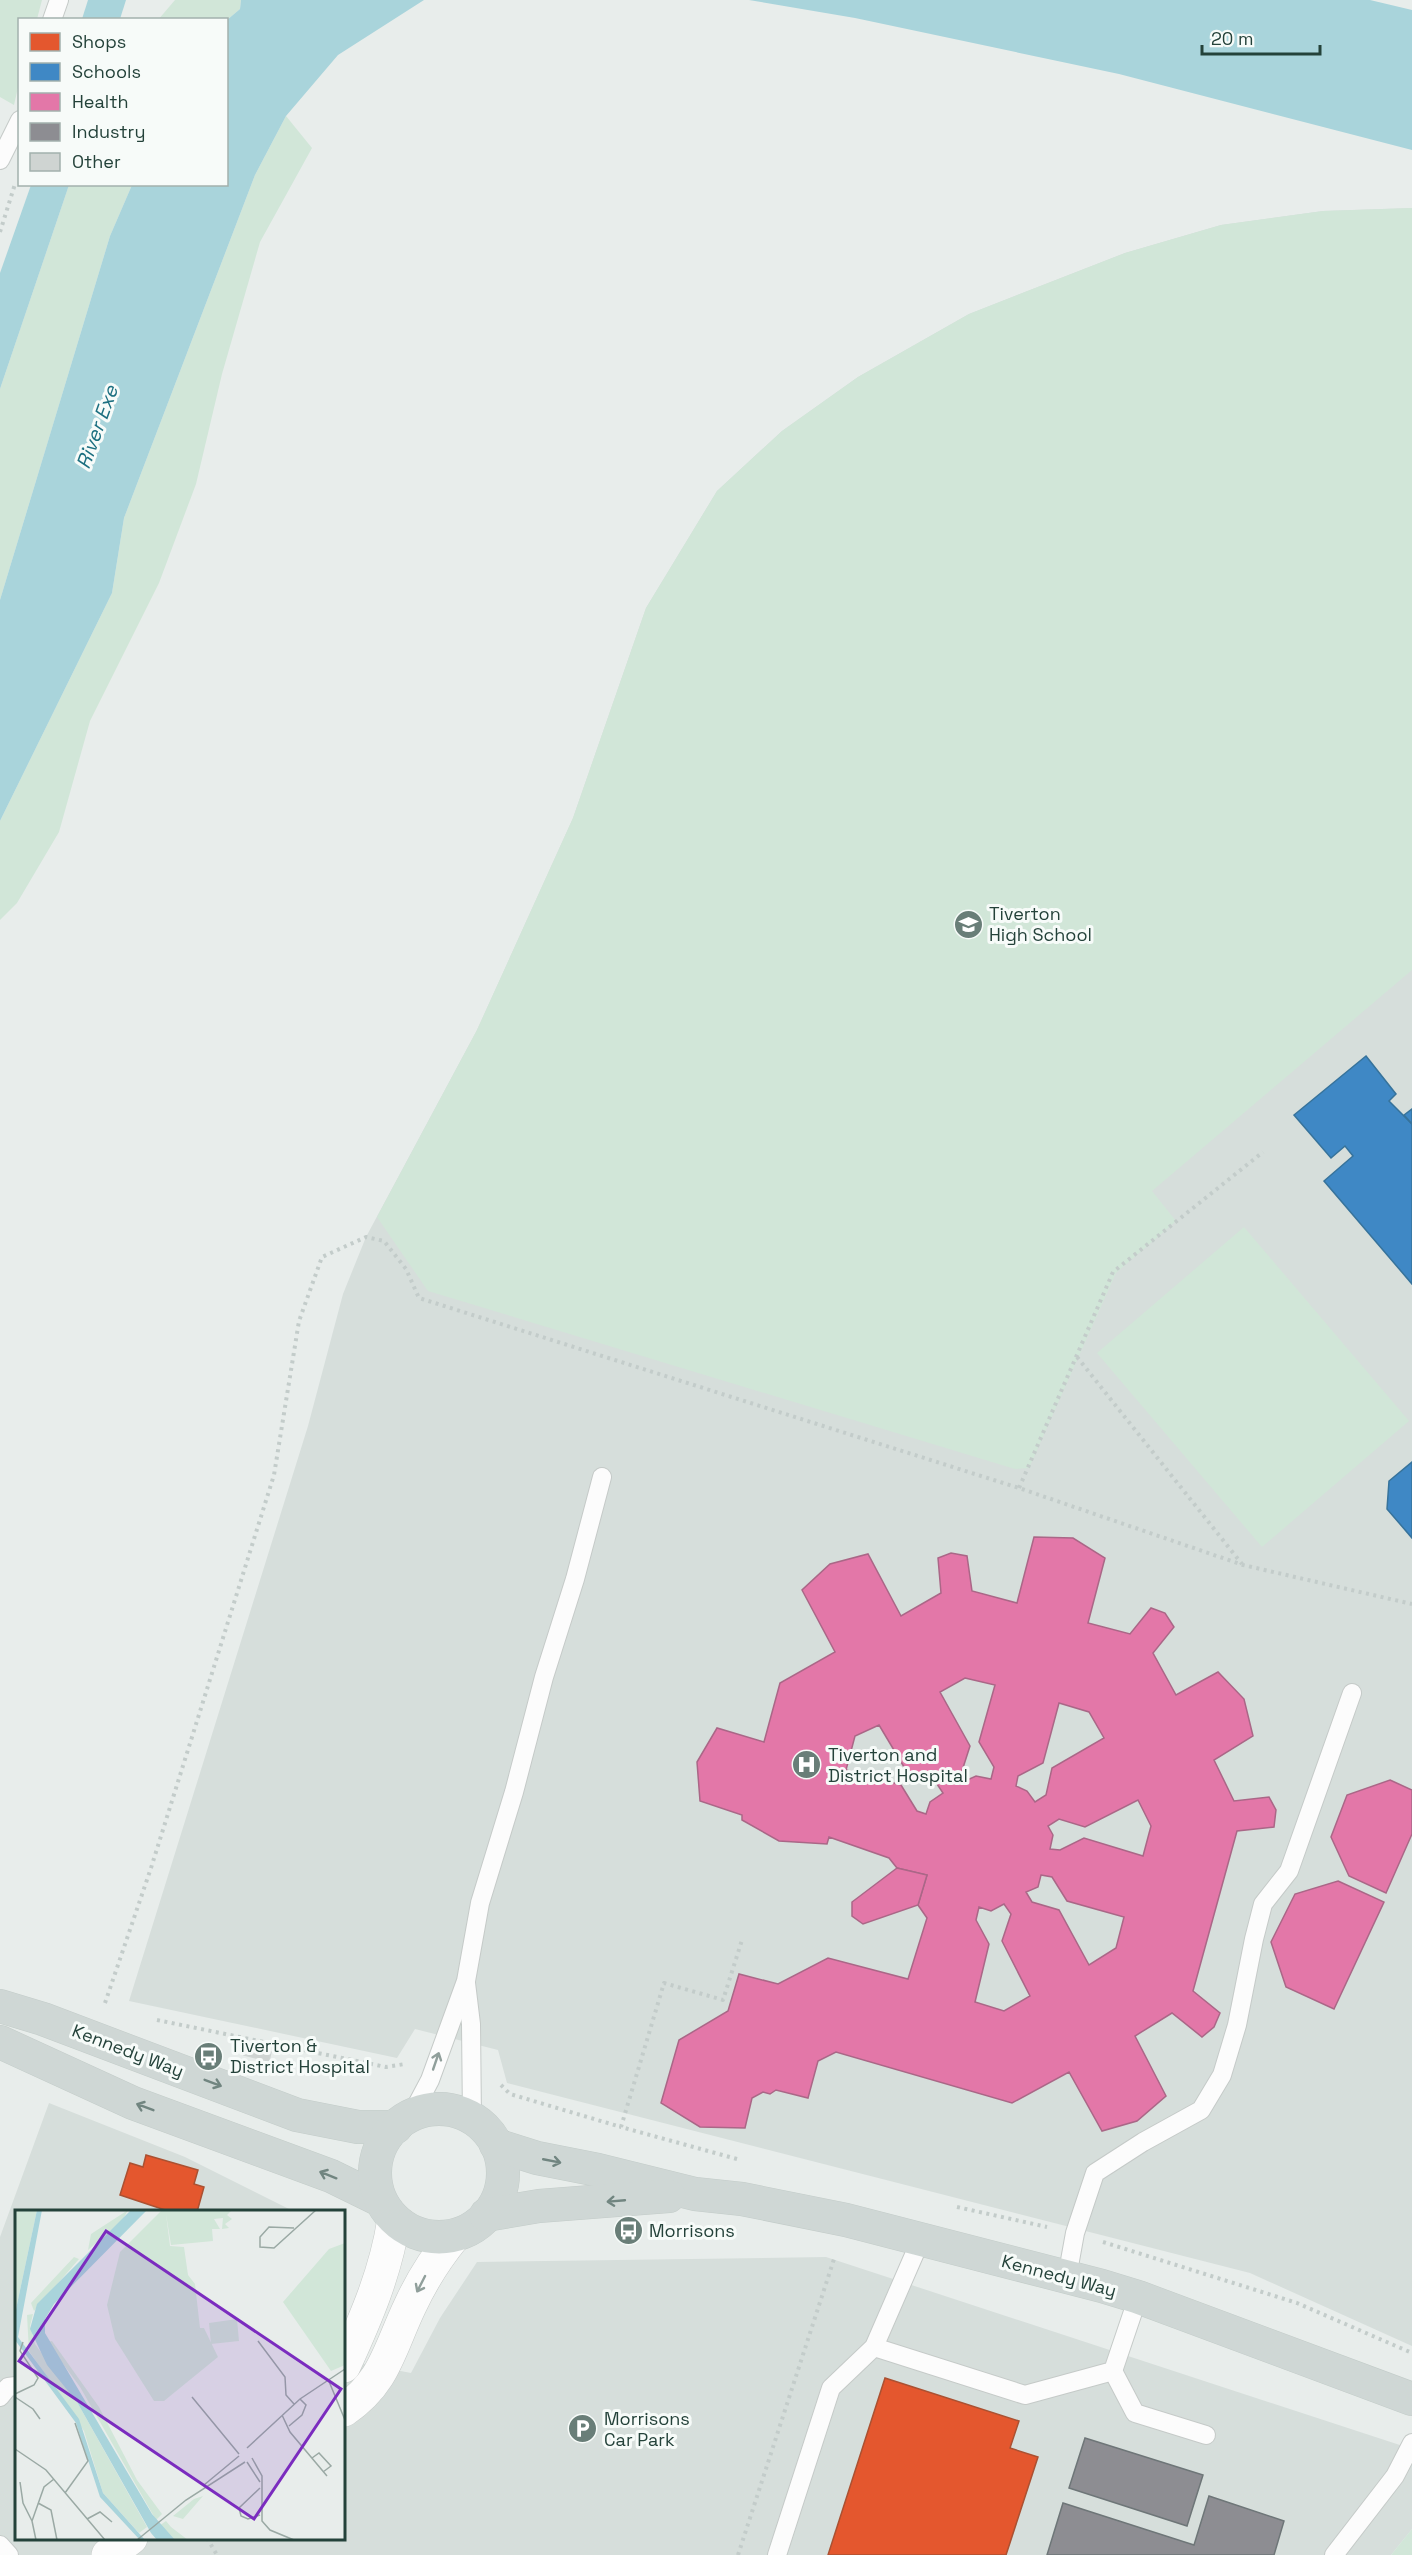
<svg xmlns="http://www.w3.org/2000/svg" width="1412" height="2555" font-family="'Space Grotesk',sans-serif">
<rect width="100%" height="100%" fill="#e8edeb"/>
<g fill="#d6dedb">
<polygon points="1412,208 1412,2346 1250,2273 507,2083 498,2050 415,2029 397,2058 129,2001 308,1426 343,1294 366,1237 477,1030 573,818 646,608 717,491 782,431 858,377 969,314 1125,253 1221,225 1323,211"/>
<polygon points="49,2103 185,2157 293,2211 16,2212 16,2538 344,2538 344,2360 411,2373 440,2318 477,2262 826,2257 1412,2449 1412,2529 1391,2555 0,2555 0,2237"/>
</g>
<g fill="#d1e6d8">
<polygon points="0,0 42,0 37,19 20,20 19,83 14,105 0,97"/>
<polygon points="175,0 241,0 240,9 227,20 158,20"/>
<polygon points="286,116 312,148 260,242 222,374 196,484 159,583 90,721 59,832 17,903 0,920 0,821 112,593 124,518 255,175"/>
<polygon points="69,185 132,185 110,236 0,600 0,389"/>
<polygon points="1412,208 1412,970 1152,1191 1176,1221 1116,1273 1029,1468 1015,1469 428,1291 377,1217 477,1030 573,818 646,608 717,491 782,431 858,377 969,314 1125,253 1221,225 1323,211"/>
<polygon points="1244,1227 1409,1421 1262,1547 1097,1353"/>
<polygon points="1412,2529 1412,2555 1391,2555"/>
</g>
<g fill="#a9d4db">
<polygon points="88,0 126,0 120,19 82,19"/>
<polygon points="241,0 424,0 338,55 286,116 255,175 124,518 112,593 0,821 0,600 110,236 132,185 226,184 227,20 240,9"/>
<polygon points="749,0 1370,0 1412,10 1412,150 1119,74 855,18"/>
<polygon points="31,185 69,185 0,389 0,273"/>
</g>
<g fill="#e4572e" stroke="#aa5132" stroke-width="1.5">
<polygon points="146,2155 198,2170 194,2184 204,2187 197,2212 171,2212 120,2195 130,2163 143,2167"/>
<polygon points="885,2378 1019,2421 1010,2448 1038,2457 1006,2555 828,2555"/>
</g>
<g fill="#3f88c5" stroke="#37739b" stroke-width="1.5">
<polygon points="1366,1056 1396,1094 1389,1101 1412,1124 1412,1284 1324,1181 1353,1156 1345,1146 1331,1158 1294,1115"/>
<polygon points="1412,1109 1412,1124 1404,1115"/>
<polygon points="1412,1462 1412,1538 1387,1509 1389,1481"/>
</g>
<g fill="#e377a8" stroke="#aa6787" stroke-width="1.5" fill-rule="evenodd">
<path d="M1034 1537 1073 1538 1105 1558 1088 1623 1130 1634 1151 1608 1165 1613 1174 1627 1153 1653 1176 1695 1218 1672 1244 1699 1253 1736 1214 1760 1234 1801 1269 1797 1276 1810 1274 1827 1237 1831 1193 1991 1220 2013 1214 2027 1202 2037 1172 2013 1135 2036 1166 2096 1137 2121 1102 2131 1069 2072 1012 2103 836 2052 818 2061 808 2098 776 2090 770 2094 763 2092 752 2098 745 2128 700 2127 661 2103 679 2040 728 2011 739 1974 778 1984 828 1958 908 1979 927 1918 918 1905 927 1875 897 1868 889 1858 829 1837 827 1844 779 1841 742 1820V1815L700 1801 697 1762 717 1728 764 1742 780 1683 835 1652 802 1590 830 1564 868 1554 901 1616 941 1593 938 1558 951 1553 967 1556 972 1591 1017 1603ZM965 1678 995 1685 979 1742 994 1767 991 1779 976 1776 965 1781 961 1774 970 1746 940 1692ZM1059 1703 1089 1712 1104 1738 1052 1768 1046 1795 1035 1802 1027 1791 1016 1786 1018 1776 1043 1763ZM879 1725 910 1777 937 1784 943 1793 930 1802 926 1814 917 1811 901 1785 846 1770 855 1736ZM1138 1800 1151 1826 1143 1856 1084 1838 1060 1850 1050 1849 1053 1835 1048 1826 1059 1819 1085 1827ZM1041 1875 1052 1877 1067 1901 1124 1917 1116 1948 1089 1965 1059 1910 1032 1902 1026 1892 1038 1887ZM1004 1904 1011 1914 1002 1941 1030 1996 1004 2011 975 2002 989 1944 976 1920 979 1907 991 1911Z"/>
<polygon points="1390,1780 1412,1790 1412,1834 1386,1893 1349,1876 1331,1837 1347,1795"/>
<polygon points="897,1868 927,1875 918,1905 863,1924 852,1916 852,1902"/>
<polygon points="1338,1881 1384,1902 1334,2009 1286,1987 1271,1942 1295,1894"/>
</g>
<g fill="#8d8d92" stroke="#6e7678" stroke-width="1.5">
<polygon points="1085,2438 1203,2475 1187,2526 1069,2488"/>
<polygon points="1209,2496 1284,2521 1274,2555 1047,2555 1063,2503 1194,2545"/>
</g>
<polygon fill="#cfd4d2" stroke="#d1d6d4" stroke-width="1.5" points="247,2046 271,2052 269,2061 244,2055"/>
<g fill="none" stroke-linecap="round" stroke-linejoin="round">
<defs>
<g id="lane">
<polyline points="52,20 59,0"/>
<polyline points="0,160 20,120"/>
<polyline points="466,1983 471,2024 472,2119"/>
<polyline points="412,2114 430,2080 466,1981 480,1903 514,1792 544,1677 575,1579 602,1477"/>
<polyline points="1067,2277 1075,2233 1095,2173 1143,2142 1201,2110 1222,2075 1237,2025 1254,1939 1263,1904 1289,1871 1352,1693"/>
<polyline points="874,2347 1025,2395 1113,2371 1138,2297"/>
<polyline points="1113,2371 1135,2413 1206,2435"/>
<polyline points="0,2397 8,2387 16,2386"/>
<polyline points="0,2545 9,2555"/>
<polyline points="777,2555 831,2388 874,2347 921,2239"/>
<polyline points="1334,2555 1395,2476 1412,2443"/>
</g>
<g id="street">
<path d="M344 2366C366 2318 386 2272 394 2219"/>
<path d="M344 2410C385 2382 389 2350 410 2306 422 2280 436 2258 454 2236"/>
<polyline points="108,2555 131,2538"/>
</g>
<g id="primary">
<polyline points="0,2006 43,2019 297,2115 358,2127 396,2127"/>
<polyline points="0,2042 133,2103 331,2176 380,2200"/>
<circle cx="439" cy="2173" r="64"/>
<polyline points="496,2145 537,2158 598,2170 695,2194 742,2199 846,2220 1102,2286 1138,2297 1412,2399"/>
<polyline points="486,2215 539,2206 669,2196"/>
</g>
</defs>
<use href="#lane" stroke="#c5cac8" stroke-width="20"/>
<use href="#street" stroke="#c5cac8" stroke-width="34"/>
<use href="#primary" stroke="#c3ccc9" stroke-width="34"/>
<g stroke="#c3ccca" stroke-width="4" stroke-dasharray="3 4.5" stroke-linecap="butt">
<polyline points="0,232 15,184"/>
<polyline points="1077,1357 1242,1564"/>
<polyline points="1019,1488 1113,1272 1263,1152"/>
<polyline points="105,2003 151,1868 274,1475 299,1321 322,1257 366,1237 384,1241 406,1269 419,1298 1019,1488 1243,1565 1412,1604"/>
<polyline points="157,2020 386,2067 405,2064"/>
<polyline points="501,2085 510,2094 621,2127"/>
<polyline points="737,2159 621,2127 664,1983 723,2000 742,1940"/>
<polyline points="957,2207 1047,2227"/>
<polyline points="1103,2242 1297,2303 1412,2353"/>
<polyline points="207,2538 217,2555"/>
<polyline points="738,2555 835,2256"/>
</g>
<use href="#lane" stroke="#fcfcfc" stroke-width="18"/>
<use href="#street" stroke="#fcfcfc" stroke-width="33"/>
<use href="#primary" stroke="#cfd7d5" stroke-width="33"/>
</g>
<defs><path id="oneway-shaft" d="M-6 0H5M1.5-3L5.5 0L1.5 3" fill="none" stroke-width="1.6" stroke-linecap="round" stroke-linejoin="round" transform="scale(1.5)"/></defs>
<g stroke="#909f9b">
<use href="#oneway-shaft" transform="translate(436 2061) rotate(-71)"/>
<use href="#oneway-shaft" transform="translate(421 2284) rotate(117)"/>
</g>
<g stroke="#718580">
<use href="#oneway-shaft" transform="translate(213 2083) rotate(21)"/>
<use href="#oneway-shaft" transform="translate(145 2107) rotate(-159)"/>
<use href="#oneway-shaft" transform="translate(552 2161) rotate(11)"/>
<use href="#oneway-shaft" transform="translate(328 2175) rotate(-158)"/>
<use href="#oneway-shaft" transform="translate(616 2201) rotate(175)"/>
</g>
<defs>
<symbol id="school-disc" viewBox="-11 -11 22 22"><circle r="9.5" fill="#697e78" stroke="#f7fbf9"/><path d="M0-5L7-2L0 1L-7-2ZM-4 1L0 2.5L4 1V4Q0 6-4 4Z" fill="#fff"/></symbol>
<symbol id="hospital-disc" viewBox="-11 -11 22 22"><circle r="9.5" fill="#697e78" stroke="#f7fbf9"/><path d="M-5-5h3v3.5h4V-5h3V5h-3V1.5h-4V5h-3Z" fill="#fff"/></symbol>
<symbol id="bus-disc" viewBox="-11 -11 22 22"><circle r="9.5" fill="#697e78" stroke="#f7fbf9"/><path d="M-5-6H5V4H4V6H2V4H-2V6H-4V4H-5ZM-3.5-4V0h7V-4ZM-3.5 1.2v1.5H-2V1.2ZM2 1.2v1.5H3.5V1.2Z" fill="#fff"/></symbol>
<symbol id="parking-disc" viewBox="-11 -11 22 22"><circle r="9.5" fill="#697e78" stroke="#f7fbf9"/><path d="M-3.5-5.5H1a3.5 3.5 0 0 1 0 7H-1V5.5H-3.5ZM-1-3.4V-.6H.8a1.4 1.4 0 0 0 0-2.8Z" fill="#fff"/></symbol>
</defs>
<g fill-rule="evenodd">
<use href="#school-disc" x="952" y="908" width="33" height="33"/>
<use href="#hospital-disc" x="790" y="1748" width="33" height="33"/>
<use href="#bus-disc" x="192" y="2040" width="33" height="33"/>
<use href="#bus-disc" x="612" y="2214" width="33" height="33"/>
<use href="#parking-disc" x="566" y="2412" width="33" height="33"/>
</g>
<g text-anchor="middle" stroke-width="6" stroke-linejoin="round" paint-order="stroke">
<g font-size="18" fill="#24423a" stroke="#f7fbf9" text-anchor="start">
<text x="989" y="920">Tiverton<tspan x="989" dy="21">High School</tspan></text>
<text x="828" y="1761">Tiverton and<tspan x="828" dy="21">District Hospital</tspan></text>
<text x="230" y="2052">Tiverton &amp;<tspan x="230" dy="21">District Hospital</tspan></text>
<text x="649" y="2237">Morrisons</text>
<text x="604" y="2425">Morrisons<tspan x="604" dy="21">Car Park</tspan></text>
</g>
<g font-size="18" fill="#24423a" stroke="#f7fbf9">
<text transform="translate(128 2051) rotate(21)" y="6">Kennedy Way</text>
<text transform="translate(1059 2276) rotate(15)" y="6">Kennedy Way</text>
</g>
<g font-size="20" font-style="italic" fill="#1c6f80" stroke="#f7fbf9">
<text transform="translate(97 427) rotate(-70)" y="7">River Exe</text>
</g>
</g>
<g transform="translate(15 2210)">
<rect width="330" height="330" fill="#e8edeb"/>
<path d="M0 0H22L0 104ZM113 0 107 11 73 40 76 24ZM147 0H217L212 5 217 9 210 14 214 18 207 19 208 8 199 9 205 19H197L198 31 156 35 151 4 155 36 169 37 173 65 180 74 185 118H189L203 147 149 191H139L100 129 92 95 105 42ZM330 33V155L316 161 268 92 314 39ZM59 47 64 49 19 101 16 93ZM18 104 15 116 20 134 62 192 132 317 124 323 88 283 69 221 14 141 12 105ZM222 109 224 131 196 134 194 113ZM37 131 84 197 122 270 147 304 141 310 65 177 32 132ZM188 286 168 309 158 306 179 289ZM151 311 156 317 173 330H160L149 322 144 316Z" fill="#d1e6d8"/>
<path d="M22 0H27L3 127 64 209 88 283 130 330H125L85 287 61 213 0 130V104ZM116 0H132L39 94 30 109V123L137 304 160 330H142L136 323 62 192 32 155 15 119 22 94Z" fill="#a9d4db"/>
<path fill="none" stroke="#9aa9a4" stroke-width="1.5" d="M279 18 254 17 245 27V37L259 38 301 0M243 131 270 167 271 185 279 194M313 169 330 210M0 184 19 175 23 168 5 141 8 132M0 187 18 199 25 209M177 187 224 244M267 205 275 222 312 266M274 216 287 205 291 195 285 189M232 238 285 189 330 159M0 239 31 260 90 330M237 248 247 266V311L255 320 279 330M297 248 304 243 316 256 308 262M232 252 245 272M5 272 8 293 17 311M189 275 224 246M245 278 224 298 226 306 233 309 245 305M50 283 73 251 60 213M23 293 36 300 42 330M72 309 85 302 97 312M21 330 17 311 29 277 39 269M122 330 171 290 230 252"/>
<path fill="#7b2cbf" fill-opacity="0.15" stroke="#7b2cbf" stroke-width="3" d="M91 21 326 179 239 309 4 151Z"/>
<rect width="330" height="330" fill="none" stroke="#24423a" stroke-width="3"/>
</g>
<rect x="18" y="18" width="210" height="168" fill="#f7fbf9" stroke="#a3b1ad" stroke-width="1.5"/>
<rect x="30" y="33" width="30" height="18" fill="#e4572e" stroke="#a3b1ad" stroke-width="1.5"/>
<text x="72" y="48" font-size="18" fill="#24423a">Shops</text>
<rect x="30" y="63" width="30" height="18" fill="#3f88c5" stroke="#a3b1ad" stroke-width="1.5"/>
<text x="72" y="78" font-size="18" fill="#24423a">Schools</text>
<rect x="30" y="93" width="30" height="18" fill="#e377a8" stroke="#a3b1ad" stroke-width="1.5"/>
<text x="72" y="108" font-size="18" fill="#24423a">Health</text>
<rect x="30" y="123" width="30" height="18" fill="#8d8d92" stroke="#a3b1ad" stroke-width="1.5"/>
<text x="72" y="138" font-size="18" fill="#24423a">Industry</text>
<rect x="30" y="153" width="30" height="18" fill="#cfd4d2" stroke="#a3b1ad" stroke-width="1.5"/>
<text x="72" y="168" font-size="18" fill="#24423a">Other</text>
<path d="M1202 45v9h118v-9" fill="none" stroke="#24423a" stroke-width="3"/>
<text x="1211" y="45" font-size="18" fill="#24423a" stroke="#f7fbf9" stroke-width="4.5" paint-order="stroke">20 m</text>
</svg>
